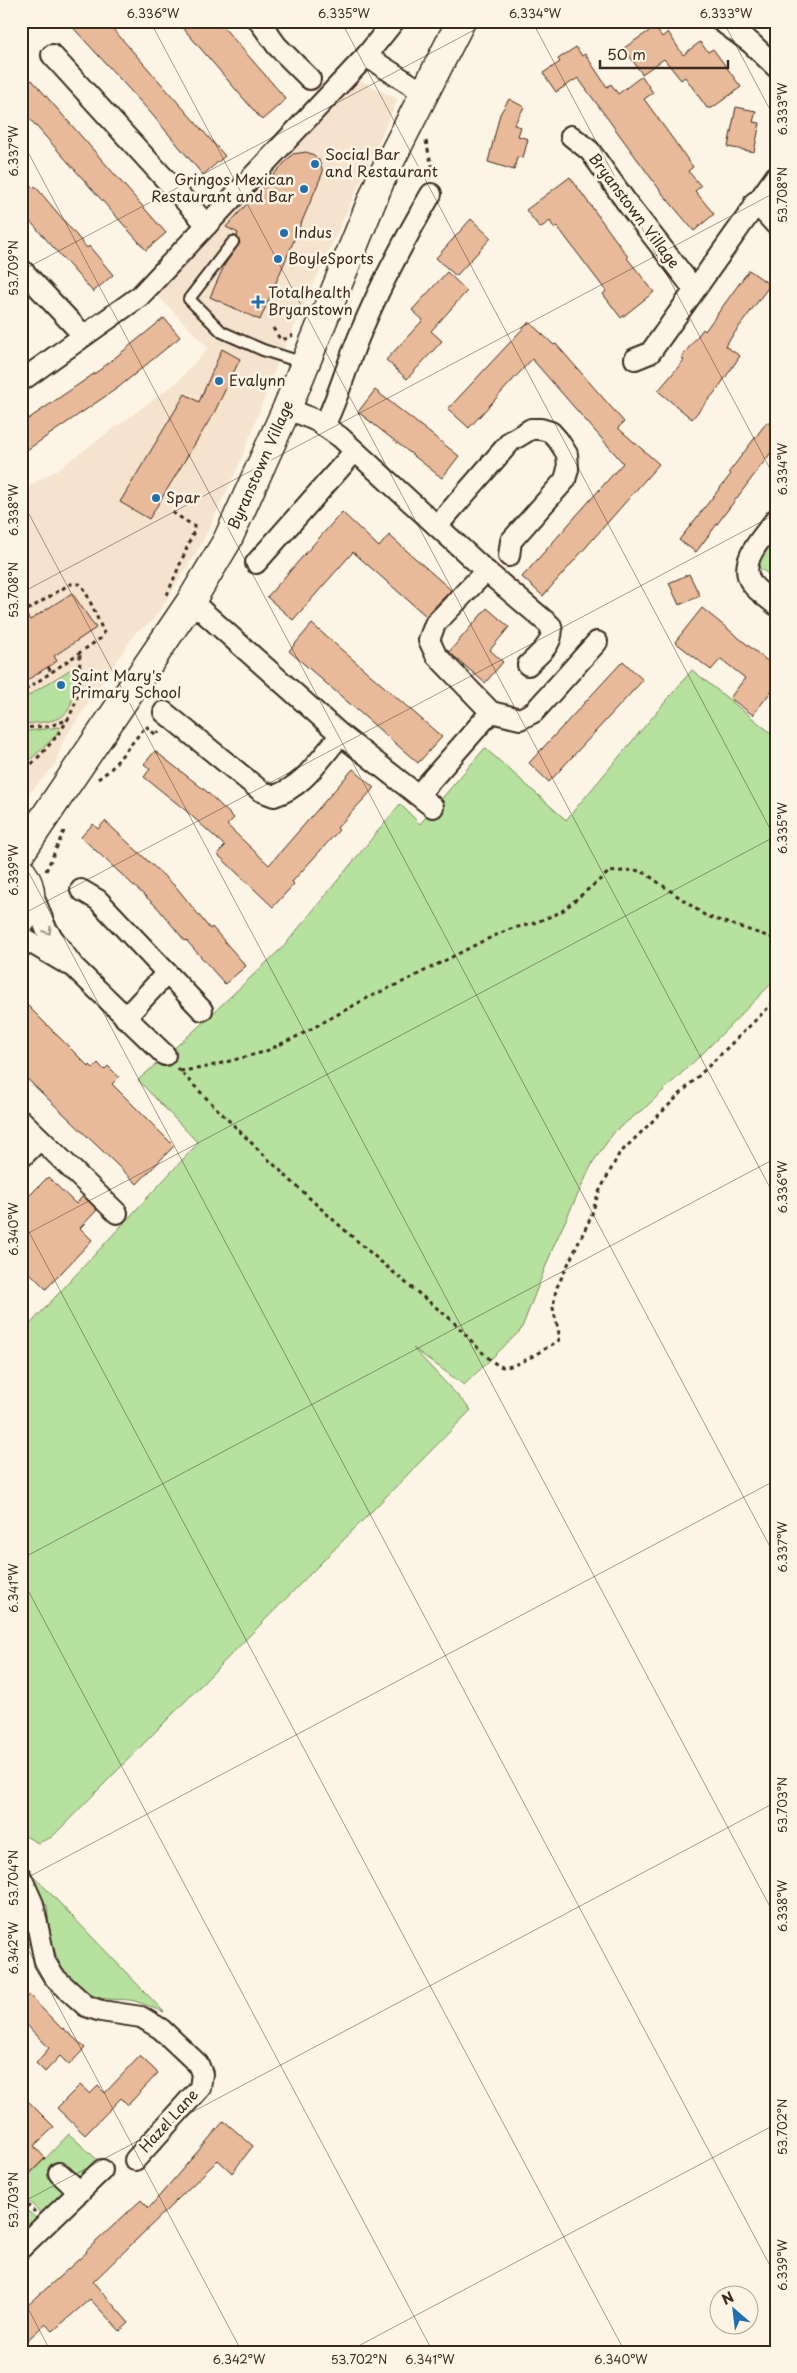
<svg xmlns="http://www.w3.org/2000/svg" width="797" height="2373" font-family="'Playpen Sans',sans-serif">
<rect width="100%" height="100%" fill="#fcf5e5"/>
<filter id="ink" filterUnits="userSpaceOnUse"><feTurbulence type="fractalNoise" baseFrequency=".02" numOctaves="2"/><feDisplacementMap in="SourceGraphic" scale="10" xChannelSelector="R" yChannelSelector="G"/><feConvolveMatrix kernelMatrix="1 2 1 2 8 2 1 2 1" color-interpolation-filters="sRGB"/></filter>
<g filter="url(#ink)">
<polygon fill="#f6e3ce" points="359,80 398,99 276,367 240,463 201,545 164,604 151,623 137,631 64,739 55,765 21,803 21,490 58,469 176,383 208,348 157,295"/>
<g fill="#b7e19f" stroke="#79865e">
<polygon points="776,532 776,580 756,565"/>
<path d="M76 666C72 716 72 721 21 724V700Z"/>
<polygon points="692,670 776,737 776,979 704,1052 647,1106 615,1131 593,1162 554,1245 521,1330 464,1385 413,1348 471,1410 52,1837 38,1843 23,1835 21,1833 21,1334 198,1143 138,1080 195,1030 284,946 400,804 420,824 485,748 566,820"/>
<polygon points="60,727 55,737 21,768 21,732"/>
<path d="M27 1869 164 2012C154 2009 145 2004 135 2001 123 1998 109 2001 97 1997 56 1982 50 1942 47 1905H41Z"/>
<path d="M69 2134 101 2163C88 2174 76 2179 63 2189L62 2195 44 2216 21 2194V2184Z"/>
<polygon points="21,2205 38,2220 21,2238"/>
</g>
<g fill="#e9ba99" stroke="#3b2a1e">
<polygon points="67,21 106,21 225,156 203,175 150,112"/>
<polygon points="177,21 218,21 286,99 262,120"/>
<polygon points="655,27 662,37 668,32 683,55 700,42 708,52 713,49 741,87 712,108 707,108 685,77 681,80 664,59 642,74 624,48"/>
<polygon points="576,47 582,56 585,54 607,87 611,84 618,94 642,76 653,93 644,99 693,167 688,171 701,186 695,191 714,214 694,231 662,193 578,78 556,92 543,73 560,62 558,59"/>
<polygon points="32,80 166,233 146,250 21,109 21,89"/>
<polygon points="509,99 524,107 514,125 521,127 518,136 528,139 523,158 517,157 514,170 488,162 500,114"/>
<polygon points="736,107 756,111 753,122 760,123 754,152 728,147"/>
<polygon points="306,152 314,155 319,160 323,172 260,320 210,297 225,264 240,243 237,236 238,233 226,227 288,159 293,154"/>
<polygon points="21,174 33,188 35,186 87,248 89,246 113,275 93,292 21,211"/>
<polygon points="570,177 628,257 627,258 654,292 621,318 603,294 606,291 557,226 554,228 550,221 540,228 526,210"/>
<polygon points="471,219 491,238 456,276 436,258"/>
<polygon points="749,270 770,285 725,346 740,356 716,391 692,419 658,391 684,360 681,358 703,329 705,331"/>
<polygon points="447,272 467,291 431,331 442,341 407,379 386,360 423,320 412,310"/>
<polygon points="164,318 180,337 119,387 21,454 21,424 101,369"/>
<polygon points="529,322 554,345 556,344 624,422 618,428 659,464 543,596 522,577 623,463 532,359 469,428 448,409"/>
<polygon points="222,349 240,359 215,411 149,519 120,502 185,394 199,402"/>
<polygon points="375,390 459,456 442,478 358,412"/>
<polygon points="767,422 776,428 776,446 696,552 679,540 731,474 729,472"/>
<polygon points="342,512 379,547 389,535 451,590 426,616 353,552 293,620 267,597"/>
<polygon points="689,574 700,596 679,605 669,583"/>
<polygon points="72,593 96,628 54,656 57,661 21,684 21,607 30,620"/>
<polygon points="487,608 509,627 490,650 503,662 485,683 449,652"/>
<polygon points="702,608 776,668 776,685 753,715 730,698 745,678 721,659 711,670 675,642"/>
<polygon points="312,624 442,737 418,763 289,651"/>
<polygon points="623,661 643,680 549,782 529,763"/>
<polygon points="155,751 206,791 234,818 227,825 269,865 353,769 374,788 337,828 339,830 292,882 294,884 273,907 217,854 225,846 184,809 144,777 150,769 144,764"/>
<polygon points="105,821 177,888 210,929 212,927 246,966 225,984 186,940 185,941 157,907 81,837 93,824 98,829"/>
<polygon points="21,999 89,1067 90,1065 93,1068 98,1063 104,1070 108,1066 119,1077 112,1084 174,1146 137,1184 21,1073"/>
<polygon points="48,1177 76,1204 83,1196 97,1210 80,1228 92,1240 46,1289 29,1272 21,1279 21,1204"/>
<polygon points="29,1995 62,2029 63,2028 85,2048 69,2065 60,2056 45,2072 36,2063 49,2048 21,2019 21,2002"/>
<polygon points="140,2056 158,2073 128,2105 121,2098 85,2135 57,2108 80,2085 90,2094 98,2086 105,2093"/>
<polygon points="21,2094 54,2127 34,2146 45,2158 29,2174 21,2166"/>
<polygon points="224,2121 253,2146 232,2173 218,2160 93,2282 129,2323 120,2331 90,2299 53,2331 45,2324 21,2346 21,2313 29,2306 28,2305 87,2252 86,2251 141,2200 149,2208"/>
</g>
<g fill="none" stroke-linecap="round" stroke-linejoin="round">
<defs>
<polyline id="lane" points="233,242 189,299 222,332 263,350 304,363"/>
<g id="street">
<polyline points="259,21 277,46 310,79"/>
<polyline points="721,21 751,43 776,67"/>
<polyline points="52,55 207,225"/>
<polyline points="366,56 424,93"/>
<polyline points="571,136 590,151 627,203 694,289"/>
<polyline points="755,202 776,225"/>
<polyline points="21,269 83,335"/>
<polyline points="635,359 650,353 776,176"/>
<polyline points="21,381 140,296 366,56 394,21"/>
<path d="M287 408 317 421 340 437 486 571 551 626C555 643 539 654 528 665"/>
<path d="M324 426C339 396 347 364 360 334 380 285 405 239 431 194"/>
<path d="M776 519C764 536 736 562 752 584 758 592 768 598 776 605"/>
<polyline points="437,526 511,441 531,429 541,429 551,432 558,440 567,454 568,469 565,480 511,541 509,556"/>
<polyline points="256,563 355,451"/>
<polyline points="486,571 435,624 429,640 436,655 491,712 520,719 534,712 597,642"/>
<polyline points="191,601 341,735 433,807"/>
<path d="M164 712 261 791 274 796C305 786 320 758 341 735"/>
<polyline points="418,795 491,712"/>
<polyline points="31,890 46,929 74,967 165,1055"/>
<polyline points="81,890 98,900 202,1010"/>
<polyline points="21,937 67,964"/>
<polyline points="125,1018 167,973"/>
<polyline points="21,1120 117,1213"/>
<polyline points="21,1158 40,1139"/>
<polyline points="21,1877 33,1904 45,1962 54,1977 86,2006 101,2011 141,2017 161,2029 198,2064 202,2074 200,2088 135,2160"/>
<polyline points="59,2173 80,2192"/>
<polyline points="21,2248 102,2170"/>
</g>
<g id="secondary">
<polyline points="21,852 191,601 227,541 287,408 380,181 461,21"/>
<path d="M21 871C33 887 34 905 21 921"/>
</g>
</defs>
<use href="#lane" stroke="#3b2a1e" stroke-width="14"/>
<use href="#street" stroke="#3b2a1e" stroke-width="24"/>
<use href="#secondary" stroke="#3b2a1e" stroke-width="31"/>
<g stroke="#3b2a1e" stroke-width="3" stroke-dasharray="4 4" stroke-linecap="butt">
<polyline points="426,141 433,172 433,178"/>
<polyline points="273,328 280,339 285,339 293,335"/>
<polyline points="167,595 194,531 194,526 170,511"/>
<polyline points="21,614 70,584 80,584 85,590 104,633 101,638 21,693"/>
<polyline points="48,667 52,673"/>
<polyline points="21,728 50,726 67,720"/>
<path d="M21 776C44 750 70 728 78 693 81 681 79 666 80 654"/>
<polyline points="98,779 110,770 146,726 156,735 159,731"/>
<polyline points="46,871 64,831"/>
<path d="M177 1068C262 1156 352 1241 448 1317 461 1327 491 1367 504 1367 517 1368 545 1348 558 1341L560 1338 553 1308 556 1289 591 1217 598 1194 619 1154 776 1000"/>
<polyline points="180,1071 203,1068 264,1052 300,1035 371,996 407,980 483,941 510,929 534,923 561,912 609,872 635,870 645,873 706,916 776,939"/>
<polyline points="21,2199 35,2212"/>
</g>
<use href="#lane" stroke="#fcf5e5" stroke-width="10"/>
<use href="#street" stroke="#fcf5e5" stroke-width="20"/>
<use href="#secondary" stroke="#fcf5e5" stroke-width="28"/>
</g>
<defs><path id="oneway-chevron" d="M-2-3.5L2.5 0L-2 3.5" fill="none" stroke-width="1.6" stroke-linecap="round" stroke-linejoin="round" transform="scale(1.25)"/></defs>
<use stroke="#9c9082" href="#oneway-chevron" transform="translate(48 931) rotate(58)"/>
</g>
<path fill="none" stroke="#3b2a1e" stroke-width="1" stroke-opacity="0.45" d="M150 21 776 1199M341 21 776 840M532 21 776 480M723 21 776 121M21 139 776 1558M21 271 491 21M21 499 776 1918M21 593 776 192M21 858 776 2277M21 915 776 514M21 1217 625 2352M21 1237 776 836M21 1559 776 1158M21 1577 433 2352M21 1881 776 1480M21 1936 242 2352M21 2203 776 1802M21 2295 51 2352M347 2352 776 2124"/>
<g fill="#1f6fb2" stroke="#fcf5e5" stroke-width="2">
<circle cx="315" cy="164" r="5"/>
<circle cx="304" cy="189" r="5"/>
<circle cx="284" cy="233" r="5"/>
<circle cx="278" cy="259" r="5"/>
<path d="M255.5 294.5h5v5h5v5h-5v5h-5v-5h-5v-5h5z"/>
<circle cx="219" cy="381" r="5"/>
<circle cx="156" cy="498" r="5"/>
<circle cx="61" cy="685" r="5"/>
</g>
<g text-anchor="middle" stroke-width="5" stroke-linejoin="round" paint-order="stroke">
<g font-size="15" fill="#3b2a1e" stroke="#fcf5e5" text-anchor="start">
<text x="325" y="160">Social Bar<tspan x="325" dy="17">and Restaurant</tspan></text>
<text x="294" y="185" text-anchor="end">Gringos Mexican<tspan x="294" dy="17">Restaurant and Bar</tspan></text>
<text x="294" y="238">Indus</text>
<text x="288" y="264">BoyleSports</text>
<text x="268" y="298">Totalhealth<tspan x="268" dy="17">Bryanstown</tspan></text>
<text x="229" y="386">Evalynn</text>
<text x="166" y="503">Spar</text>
<text x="71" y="681">Saint Mary's<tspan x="71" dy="17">Primary School</tspan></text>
</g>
<g font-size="15" fill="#3b2a1e" stroke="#fcf5e5">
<text transform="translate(634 211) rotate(53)" y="5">Bryanstown Village</text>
<text transform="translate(261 465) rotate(-66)" y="5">Byranstown Village</text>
<text transform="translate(169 2121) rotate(-48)" y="5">Hazel Lane</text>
</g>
</g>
<rect width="797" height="2373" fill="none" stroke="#fcf5e5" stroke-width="55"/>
<g transform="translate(734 2310) rotate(332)"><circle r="24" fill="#fcf5e5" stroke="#afa495"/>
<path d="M0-4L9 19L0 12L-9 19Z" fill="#1f6fb2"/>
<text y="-8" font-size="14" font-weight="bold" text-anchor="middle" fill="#3b2a1e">N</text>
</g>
<path d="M600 60v8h128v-8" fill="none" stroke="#3b2a1e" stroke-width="2.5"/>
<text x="607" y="60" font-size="15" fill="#3b2a1e" stroke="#fcf5e5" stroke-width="4" paint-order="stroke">50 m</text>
<rect x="28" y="28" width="742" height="2318" fill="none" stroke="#3b2a1e" stroke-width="2"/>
<g font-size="12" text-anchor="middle" fill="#3b2a1e">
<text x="153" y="18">6.336°W</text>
<text x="344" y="18">6.335°W</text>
<text x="535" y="18">6.334°W</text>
<text x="726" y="18">6.333°W</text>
<text transform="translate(783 109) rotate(-90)" y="4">6.333°W</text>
<text transform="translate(14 151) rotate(-90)" y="4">6.337°W</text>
<text transform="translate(783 195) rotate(-90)" y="4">53.708°N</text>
<text transform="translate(14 268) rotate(-90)" y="4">53.709°N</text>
<text transform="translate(783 469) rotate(-90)" y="4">6.334°W</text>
<text transform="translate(14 510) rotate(-90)" y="4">6.338°W</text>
<text transform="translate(14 590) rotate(-90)" y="4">53.708°N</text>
<text transform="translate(783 828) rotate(-90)" y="4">6.335°W</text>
<text transform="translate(14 870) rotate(-90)" y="4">6.339°W</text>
<text transform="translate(783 1187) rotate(-90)" y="4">6.336°W</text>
<text transform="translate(14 1229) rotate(-90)" y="4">6.340°W</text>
<text transform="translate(783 1547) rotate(-90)" y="4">6.337°W</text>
<text transform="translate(14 1588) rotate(-90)" y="4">6.341°W</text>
<text transform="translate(783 1805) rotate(-90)" y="4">53.703°N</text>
<text transform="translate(14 1878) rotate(-90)" y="4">53.704°N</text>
<text transform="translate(783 1906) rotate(-90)" y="4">6.338°W</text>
<text transform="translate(14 1948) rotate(-90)" y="4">6.342°W</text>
<text transform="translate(783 2127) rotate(-90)" y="4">53.702°N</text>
<text transform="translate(14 2200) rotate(-90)" y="4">53.703°N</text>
<text transform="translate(783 2265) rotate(-90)" y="4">6.339°W</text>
<text x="239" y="2364">6.342°W</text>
<text x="359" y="2364">53.702°N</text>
<text x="430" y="2364">6.341°W</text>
<text x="621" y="2364">6.340°W</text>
</g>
</svg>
